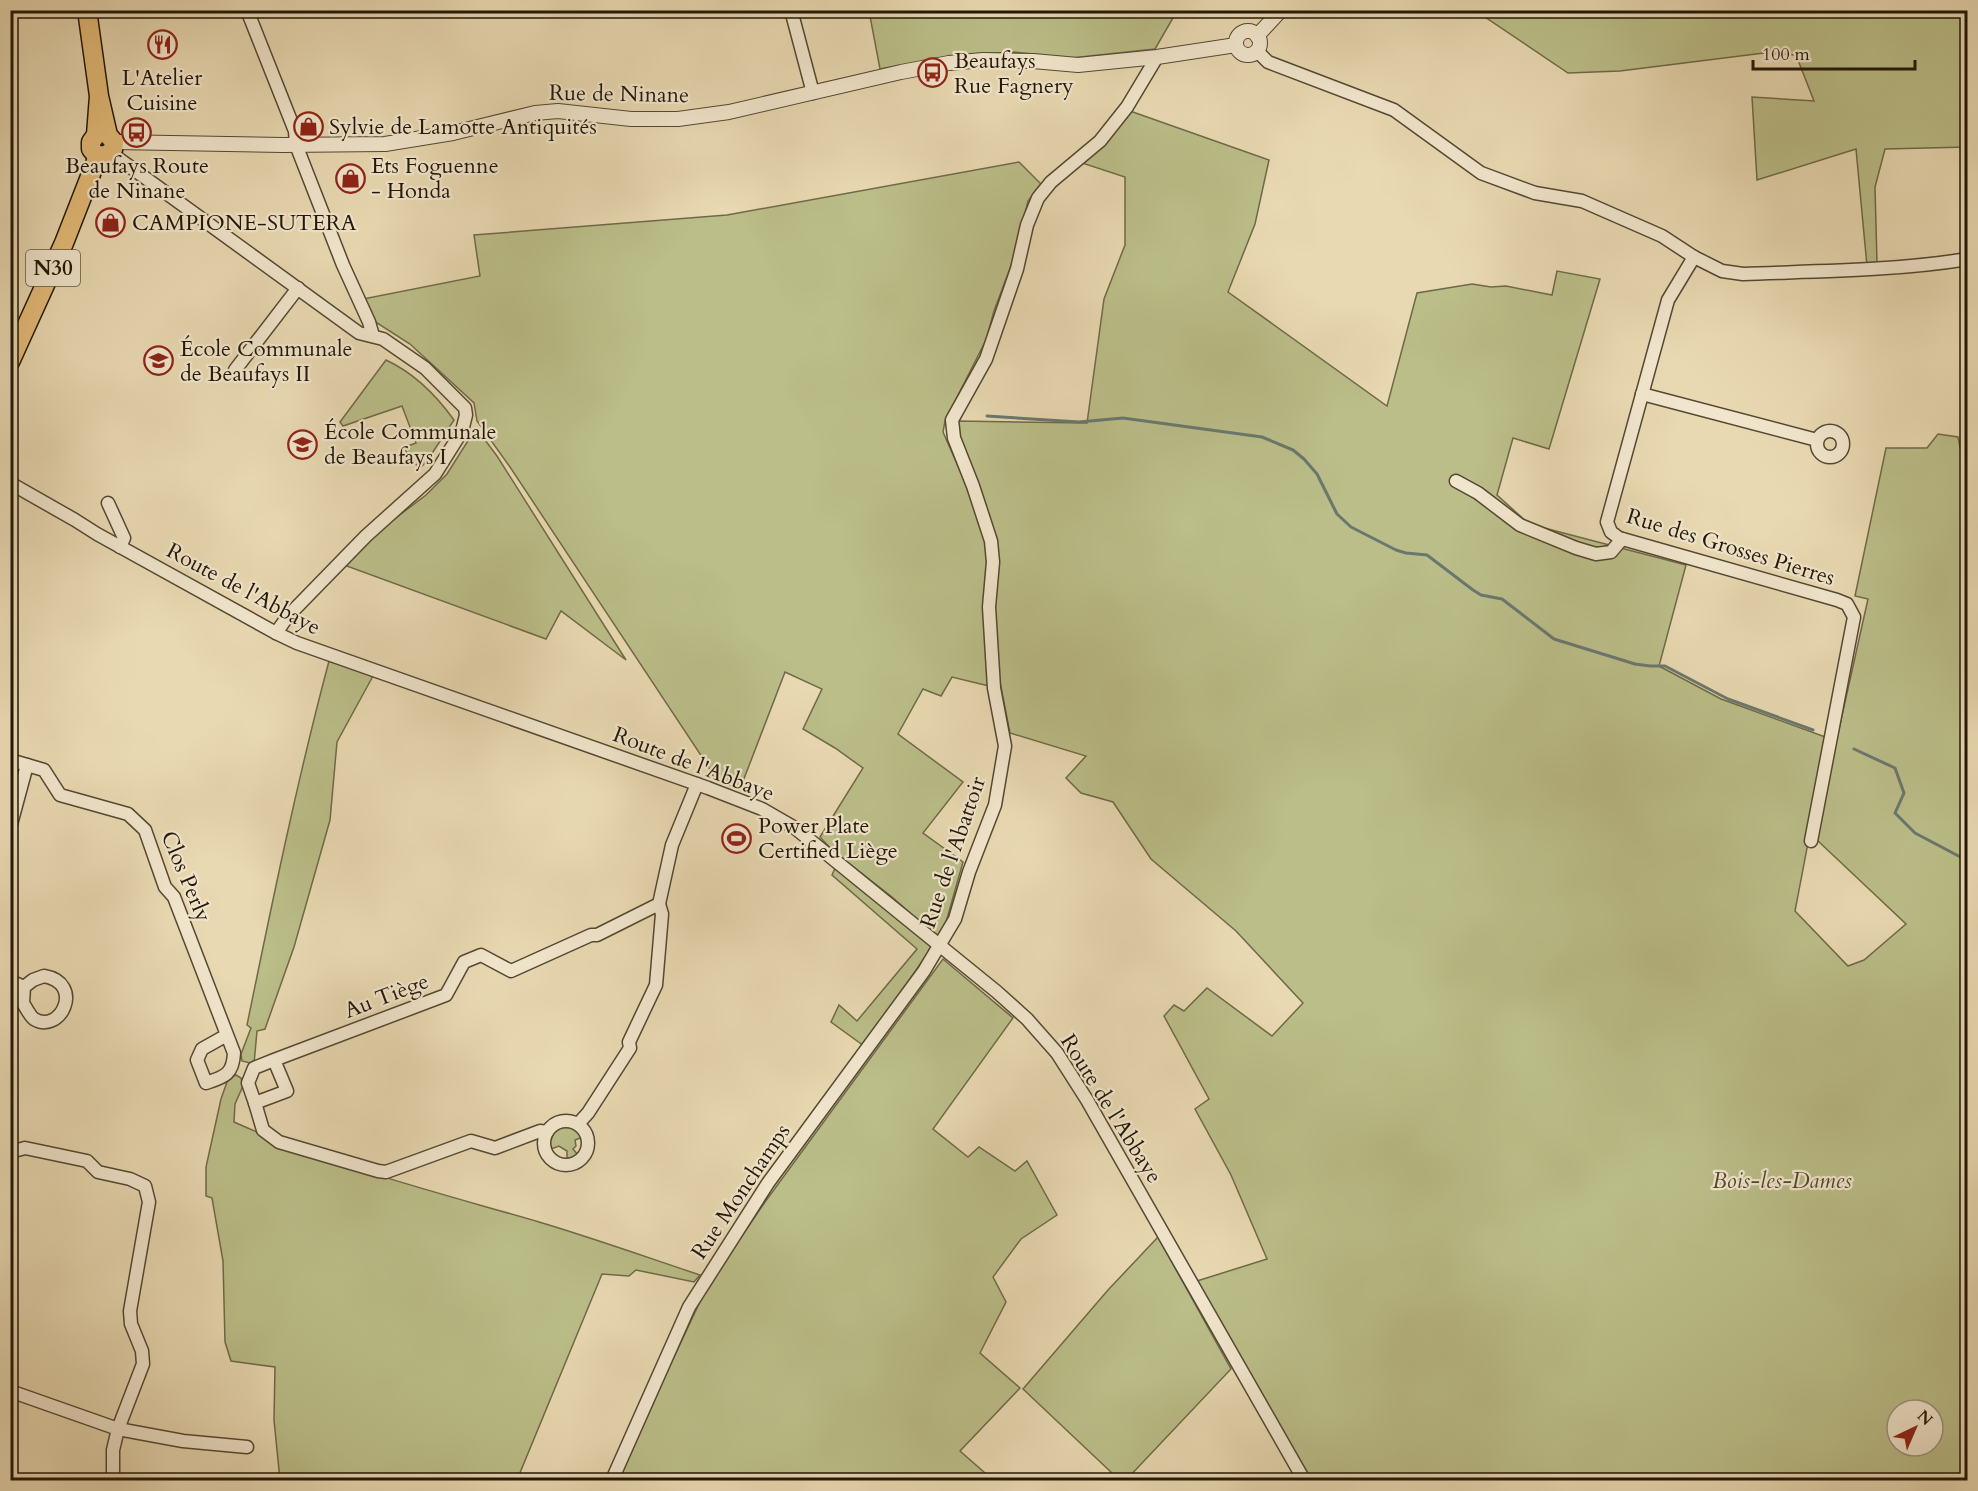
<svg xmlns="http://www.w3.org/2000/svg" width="1978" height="1491" font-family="Cardo,serif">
<rect width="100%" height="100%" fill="#e9d9b2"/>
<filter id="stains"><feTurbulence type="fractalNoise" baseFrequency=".00333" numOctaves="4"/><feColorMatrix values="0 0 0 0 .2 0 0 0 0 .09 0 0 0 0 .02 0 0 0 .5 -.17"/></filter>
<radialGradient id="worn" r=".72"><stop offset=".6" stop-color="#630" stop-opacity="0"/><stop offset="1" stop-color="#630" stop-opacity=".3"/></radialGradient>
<g fill="#bbbe89" stroke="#6e6a48" stroke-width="1.5" fill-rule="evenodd">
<polygon points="869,11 1177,11 1155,49 1071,58 1013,52 953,56 880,69"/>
<polygon points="1476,11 1967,11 1967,147 1885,149 1875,187 1877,263 1867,266 1856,149 1757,180 1752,97 1814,101 1796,55 1764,53 1620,71 1568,73"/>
<path d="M1130 111 1269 160 1255 224 1228 292 1387 406 1417 293 1472 284 1491 287 1506 286 1552 295 1557 271 1600 279 1549 449 1513 438 1497 495 1529 524 1686 565 1659 666 1721 699 1828 738 1795 911 1848 966 1864 960 1906 924 1817 840 1837 738 1868 599 1855 596 1886 448H1927L1938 434 1958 437 1960 447 1967 446V1480H1311L1197 1281 1267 1259 1231 1175 1195 1109 1209 1099 1164 1016 1174 1005 1184 1011 1207 988 1272 1036 1303 1003 1236 931 1151 859 1113 802 1081 793 1066 778 1086 756 1010 733 999 677 994 597 997 553 957 436 958 421 1087 423 1104 299 1125 245V177L1079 162ZM1897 1410H1933V1446H1897Z"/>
<polygon points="1019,162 1041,184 1028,201 1012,263 994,311 986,340 945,421 943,432 961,473 989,546 989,686 952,677 941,696 923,689 898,734 963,782 923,833 963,862 941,940 892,897 832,850 820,837 863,768 835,748 803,729 822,689 785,672 740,789 715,780 708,766 510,467 477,421 474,403 410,344 374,321 363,299 480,276 474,235 727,215"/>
<path d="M386 360C414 373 436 395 454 420L427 461 420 468 408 457 405 447 416 443 402 406 343 426 340 422Z"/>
<polygon points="476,428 497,456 626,660 561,611 546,639 344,565 389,523 426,495 447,474"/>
<path d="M329 661 373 676 337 742 330 820 294 947 265 1029 257 1031 254 1064 242 1061 241 1054 251 1028 247 1025C272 903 297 781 329 661Z"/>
<polygon points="836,866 932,947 864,1046 831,1022 839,1005 857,1021 917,949 832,875"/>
<polygon points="943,959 1013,1018 933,1129 968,1157 979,1147 1015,1171 1027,1161 1057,1215 1021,1239 993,1277 1006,1302 980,1353 1020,1388 960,1451 993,1480 616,1480 706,1289 765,1202"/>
<path d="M236 1075 241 1078 243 1086 235 1104 234 1122C332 1166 436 1192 539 1222 593 1238 646 1257 700 1275L694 1282 636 1270 629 1276 602 1274 517 1480H280L274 1420 275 1367 231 1361 225 1342 223 1261 212 1198 206 1196V1167L221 1099 228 1079Z"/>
<polygon points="567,1125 575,1128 583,1137 575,1140 576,1146 573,1149 578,1155 567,1159 567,1151 559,1146 551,1149 550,1142 555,1130"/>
<polygon points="1158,1237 1231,1369 1126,1480 1108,1480 1113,1474 1023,1389 1108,1290"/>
</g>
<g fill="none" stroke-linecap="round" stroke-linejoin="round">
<g stroke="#69786f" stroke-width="3">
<polyline points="987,416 1079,422 1123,418 1262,437 1293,450 1304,459 1317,474 1337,514 1351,527 1396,550 1406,553 1427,555 1473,590 1481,595 1502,599 1554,639 1635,664 1650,666 1665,666 1728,699 1813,730"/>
<polyline points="1854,749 1895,768 1904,793 1895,813 1915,833 1968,861"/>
</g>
<defs>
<g id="minor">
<polyline points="247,10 295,131 296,145 300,155 343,265 369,322 373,336"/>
<polyline points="791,10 813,93"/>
<path d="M1257 51 1268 62 1394 110 1481 173 1535 193 1582 201 1662 236 1694 257 1722 271 1743 274C1818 271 1893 271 1968 259"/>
<polyline points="111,153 359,333 383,339 425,368 465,408 466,415 462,431 435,474 366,536 288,616 276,633"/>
<polyline points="1694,257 1668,300 1607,522 1611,532 1619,538 1837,600 1847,604 1854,617 1811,841"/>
<polyline points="235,370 298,288"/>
<polyline points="1642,394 1817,440"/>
<circle cx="1830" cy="444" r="13"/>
<polyline points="1456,481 1478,493 1520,525 1576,548 1596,554 1611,552 1622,539"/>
<polyline points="10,483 75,520 97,534 276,633 297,643 708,788 762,809 795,828 997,992 1027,1019 1057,1053 1087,1100 1304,1480"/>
<polyline points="108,503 124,538 120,547"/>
<path d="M10 760 44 770 60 795 128 814 145 830 165 887 174 897 234 1053C233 1075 224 1077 206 1083L197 1060 202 1049 227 1035"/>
<polyline points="10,828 27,765"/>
<path d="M44 976C85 983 61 1035 34 1019 30 1016 26 1008 23 1003L24 987 33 980Z"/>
<polyline points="10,981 24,987"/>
<polyline points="274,1060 287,1091 255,1103 248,1083 254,1068 274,1060 446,995 464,962 481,955 511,971 591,935 597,935 659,904 672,845 697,784"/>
<polyline points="255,1103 263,1130 279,1142 378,1171 386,1172 471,1141 495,1148 540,1131 547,1132"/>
<circle cx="566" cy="1143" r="22"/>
<polyline points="578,1124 588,1113 630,1048 629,1042 656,985 662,914 659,904"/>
<polyline points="10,1152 25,1148 87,1161 98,1172 130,1179 145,1186 149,1202 130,1311 131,1324 142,1351 143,1364 118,1429 113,1450 113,1480"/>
<polyline points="10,1391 118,1429 183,1441 247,1447"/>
<polyline points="612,1480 689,1307 768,1183 924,971 955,919 969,872 995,805 1005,746 994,688 989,607 993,562 991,541 973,486 954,438 952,420 986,359 1017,269 1027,225 1038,198 1051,182 1100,141 1127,107 1157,57"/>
</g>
<g id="tertiary">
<circle cx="1248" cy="43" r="12"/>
<polyline points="1257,36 1281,10"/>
<polyline points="114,142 283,145 385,144 453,133 535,113 558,111 631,119 678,119 729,112 901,72 949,63 983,60 1033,61 1078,65 1157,57 1236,45"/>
</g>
<g id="primary">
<polyline points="87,10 99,96 108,135 114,142 113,150 105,156 95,154 91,149 91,142 96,135 99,96"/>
<polyline points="10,362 64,243 98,156"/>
</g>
</defs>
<use href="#minor" stroke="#544832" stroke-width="15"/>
<use href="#tertiary" stroke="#544832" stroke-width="16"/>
<use href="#primary" stroke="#221707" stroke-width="21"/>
<use href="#minor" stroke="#f1e6cd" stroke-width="12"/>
<use href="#tertiary" stroke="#f1e6cd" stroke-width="14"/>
<use href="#primary" stroke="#e4bc79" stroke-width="18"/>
</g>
<defs>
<symbol id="restaurant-ring" viewBox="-11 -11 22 22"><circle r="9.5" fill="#f1e6cd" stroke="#8f2418" stroke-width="1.5"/><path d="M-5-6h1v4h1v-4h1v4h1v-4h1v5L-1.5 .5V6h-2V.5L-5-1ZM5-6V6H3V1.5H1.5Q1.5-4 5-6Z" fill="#8f2418"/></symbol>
<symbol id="bus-ring" viewBox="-11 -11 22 22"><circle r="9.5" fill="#f1e6cd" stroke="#8f2418" stroke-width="1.5"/><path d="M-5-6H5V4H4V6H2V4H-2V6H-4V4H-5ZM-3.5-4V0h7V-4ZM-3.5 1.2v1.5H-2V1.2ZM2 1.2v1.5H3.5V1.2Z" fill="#8f2418"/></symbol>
<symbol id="shop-ring" viewBox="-11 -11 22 22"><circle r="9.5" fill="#f1e6cd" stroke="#8f2418" stroke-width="1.5"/><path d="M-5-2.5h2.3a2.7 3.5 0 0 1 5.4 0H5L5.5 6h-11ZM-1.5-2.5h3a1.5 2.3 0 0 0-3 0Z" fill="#8f2418"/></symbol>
<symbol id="school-ring" viewBox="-11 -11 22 22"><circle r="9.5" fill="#f1e6cd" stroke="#8f2418" stroke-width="1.5"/><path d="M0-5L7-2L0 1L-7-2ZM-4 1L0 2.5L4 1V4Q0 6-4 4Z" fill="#8f2418"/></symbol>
<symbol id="stadium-ring" viewBox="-11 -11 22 22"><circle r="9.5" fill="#f1e6cd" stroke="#8f2418" stroke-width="1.5"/><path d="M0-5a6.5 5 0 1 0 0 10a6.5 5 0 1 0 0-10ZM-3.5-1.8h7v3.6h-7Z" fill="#8f2418"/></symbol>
</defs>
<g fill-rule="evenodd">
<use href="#restaurant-ring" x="146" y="28" width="33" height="33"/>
<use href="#bus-ring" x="916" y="56" width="33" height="33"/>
<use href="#shop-ring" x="292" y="110" width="33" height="33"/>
<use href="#bus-ring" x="120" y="116" width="33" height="33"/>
<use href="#shop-ring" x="334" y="162" width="33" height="33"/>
<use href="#shop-ring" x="94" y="206" width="33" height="33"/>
<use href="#school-ring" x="142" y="344" width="33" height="33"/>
<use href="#school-ring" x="286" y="428" width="33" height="33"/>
<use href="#stadium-ring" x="720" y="822" width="33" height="33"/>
</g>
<g text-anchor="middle" stroke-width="4.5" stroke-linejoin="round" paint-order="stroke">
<rect fill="#f1e6cd" stroke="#605542" stroke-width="1.5" x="26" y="250" width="54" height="36" rx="4.5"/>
<g font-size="21" font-weight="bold" fill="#221707">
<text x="53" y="275">N30</text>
</g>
<g font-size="22" fill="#221707" stroke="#f1e6cd" text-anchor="start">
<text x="954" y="68">Beaufays<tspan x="954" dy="25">Rue Fagnery</tspan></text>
<text x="162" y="85" text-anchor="middle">L'Atelier<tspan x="162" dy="25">Cuisine</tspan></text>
<text x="329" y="134">Sylvie de Lamotte Antiquités</text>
<text x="137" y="173" text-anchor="middle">Beaufays Route<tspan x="137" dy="25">de Ninane</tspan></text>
<text x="371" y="173">Ets Foguenne<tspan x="371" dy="25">- Honda</tspan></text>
<text x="132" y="230">CAMPIONE-SUTERA</text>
<text x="180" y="356">École Communale<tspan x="180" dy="25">de Beaufays II</tspan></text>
<text x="324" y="439">École Communale<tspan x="324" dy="25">de Beaufays I</tspan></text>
<text x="758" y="833">Power Plate<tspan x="758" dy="25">Certified Liège</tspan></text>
</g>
<g font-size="22" fill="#221707" stroke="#f1e6cd">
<text transform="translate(619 93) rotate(1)" y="8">Rue de Ninane</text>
<text transform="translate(1731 546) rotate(17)" y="8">Rue des Grosses Pierres</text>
<text transform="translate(244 588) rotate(28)" y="8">Route de l'Abbaye</text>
<text transform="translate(694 763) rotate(21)" y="8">Route de l'Abbaye</text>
<text transform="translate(952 852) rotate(-71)" y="8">Rue de l'Abattoir</text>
<text transform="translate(187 876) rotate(67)" y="8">Clos Perly</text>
<text transform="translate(386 995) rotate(-21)" y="8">Au Tiège</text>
<text transform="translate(1112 1108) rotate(58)" y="8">Route de l'Abbaye</text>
<text transform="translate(740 1191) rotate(-56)" y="8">Rue Monchamps</text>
</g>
<g font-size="22" font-style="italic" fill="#50492e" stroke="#f1e6cd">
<text x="1782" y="1188">Bois-les-Dames</text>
</g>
</g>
<rect width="1978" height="1491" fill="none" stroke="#e9d9b2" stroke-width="36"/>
<rect x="12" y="12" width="1954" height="1467" fill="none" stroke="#221707" stroke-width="3"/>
<rect x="18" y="18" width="1942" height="1455" fill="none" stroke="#221707" stroke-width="1.5"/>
<g transform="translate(1915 1428) rotate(44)"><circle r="28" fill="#f1e6cd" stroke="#9e937e" stroke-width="1.5"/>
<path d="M0-4.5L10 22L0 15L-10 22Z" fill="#8f2418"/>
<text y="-9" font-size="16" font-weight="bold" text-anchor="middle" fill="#221707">N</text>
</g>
<path d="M1753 60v9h162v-9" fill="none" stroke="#221707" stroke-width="3"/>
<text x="1762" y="60" font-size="18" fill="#221707" stroke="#f1e6cd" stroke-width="4.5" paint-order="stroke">100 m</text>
<rect width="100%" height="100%" filter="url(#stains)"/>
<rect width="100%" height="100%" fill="url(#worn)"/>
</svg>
